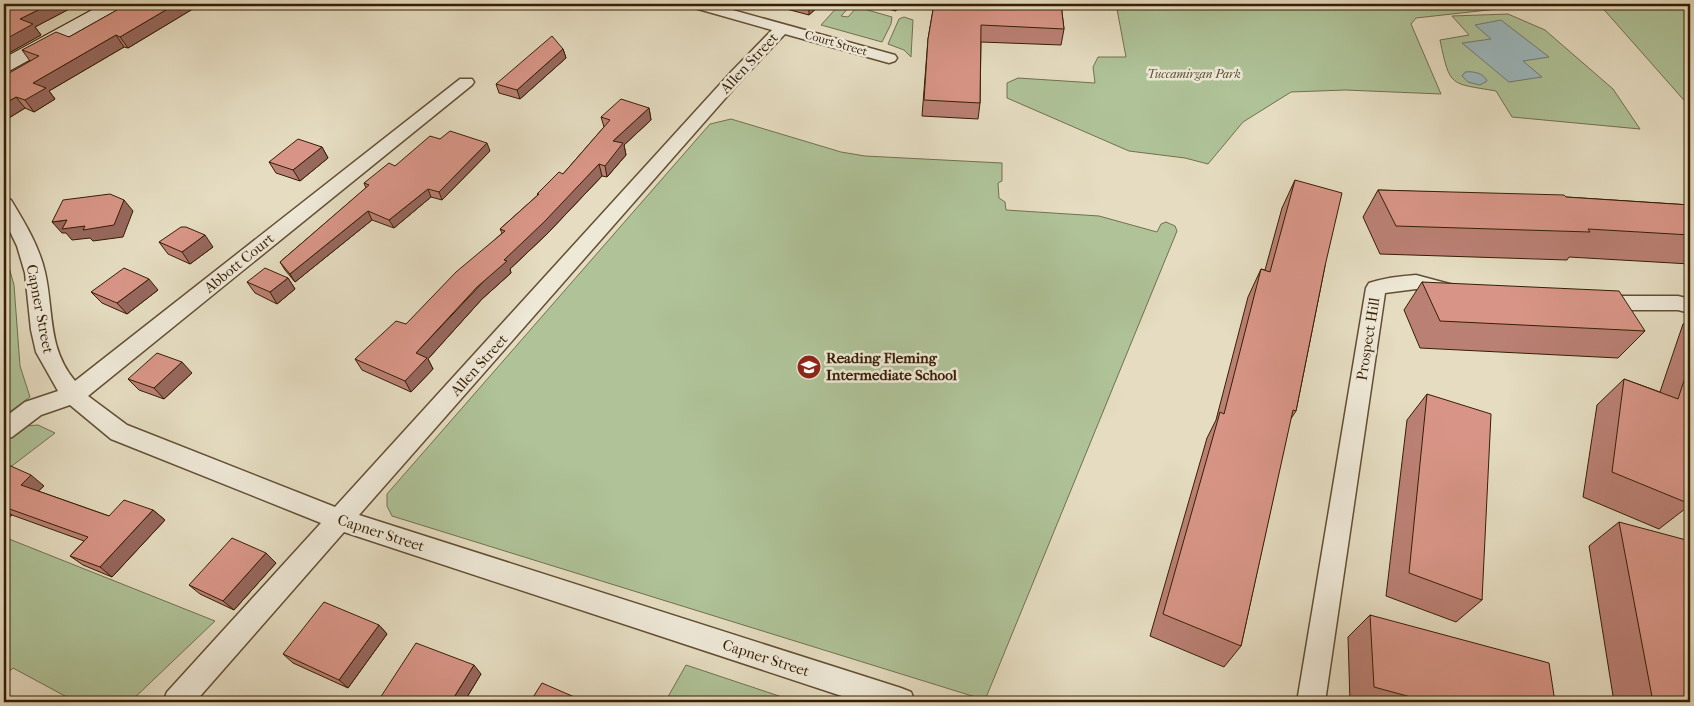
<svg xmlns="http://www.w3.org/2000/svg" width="1694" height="706" font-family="'IM FELL French Canon',serif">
<rect width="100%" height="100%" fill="#e5dcc1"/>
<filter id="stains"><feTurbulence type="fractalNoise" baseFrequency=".004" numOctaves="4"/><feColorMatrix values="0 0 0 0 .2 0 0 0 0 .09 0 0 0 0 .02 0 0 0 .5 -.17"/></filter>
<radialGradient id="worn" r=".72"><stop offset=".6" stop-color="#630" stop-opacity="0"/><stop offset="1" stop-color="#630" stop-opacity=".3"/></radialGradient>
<g fill="#afc298" stroke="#72704e">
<polygon points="840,4 850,6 841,16 848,17 857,7 892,17 891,24 882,42 821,25"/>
<polygon points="1116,4 1542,4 1416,18 1411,24 1441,94 1345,90 1291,92 1243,122 1208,164 1185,158 1129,151 1007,98 1007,83 1018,78 1095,83 1093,67 1098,57 1126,57"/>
<polygon points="1599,4 1690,4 1690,107"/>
<path d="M1508 14 1545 30 1613 89 1640 129 1512 117 1496 91C1450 83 1450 88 1440 40L1469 35 1452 16Z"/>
<polygon points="904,17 913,20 911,57 904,50 888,44 899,19"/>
<polygon points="731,119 841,152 865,156 1002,163 1002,181 998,183 999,198 1005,202 1006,210 1099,216 1157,232 1161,224 1166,222 1175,226 1177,231 985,700 392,516 387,506 387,494 710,124"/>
<polygon points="4,250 14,285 20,366 30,397 4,416"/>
<polygon points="38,425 55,433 4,472 4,443 25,426"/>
<polygon points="4,537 215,621 130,702 76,702 13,668 4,677"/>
<polygon points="686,665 797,702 665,702"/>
</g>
<g fill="#9cb8be" stroke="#737a73">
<polygon points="1501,20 1549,57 1523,61 1542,77 1509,82 1462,43 1491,39 1475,25"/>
<path d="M1465 72C1473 71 1484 73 1487 81L1480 85 1468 82 1462 76Z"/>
</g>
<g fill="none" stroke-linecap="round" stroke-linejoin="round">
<defs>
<g id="street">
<path d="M689 4H711L895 55 897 58 895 61 889 63 785 34 744 77 359 515 901 688 911 692 915 702H860L344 532 195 702H163L167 692 321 523 111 439 70 405 41 415 12 437 4 439V418L25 402 58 391 36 352 31 330 25 273 17 246 4 219V198L11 200C25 223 39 246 45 272 54 312 47 347 75 381L460 79H472L474 82 472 85 88 396 127 425 335 507 732 71 772 30 691 7Z"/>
<path d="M1416 275 1457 286 1460 291 1457 296 1450 298 1416 289 1385 293 1325 702H1297L1366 288 1369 283C1385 278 1400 276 1416 275Z"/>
<polygon points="1597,296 1678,296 1690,299 1690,313 1678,310 1597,310 1590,308 1587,303 1590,298"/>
</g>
<polygon id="secondary" points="103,4 126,4 124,8 11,70 4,72 4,58"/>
</defs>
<use href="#street" stroke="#624e32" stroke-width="3"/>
<use href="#secondary" stroke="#361e03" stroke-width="2"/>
<use href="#street" fill="#eee8d7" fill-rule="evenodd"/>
<use href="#secondary" fill="#eee8d7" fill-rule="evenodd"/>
</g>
<g fill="#ba8074" stroke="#361e03">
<polygon points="4,4 75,6 35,27 41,35 9,53 4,52"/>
<polygon points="113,4 201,4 128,48 124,47 49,91 55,99 34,112 25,108 4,121 30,61 22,50 69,37 117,10"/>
<polygon points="778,4 821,4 809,15 779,7"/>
<polygon points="869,4 897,4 896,11"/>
<polygon points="930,4 1061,4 1064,29 1061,45 981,42 980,103 978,119 922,116 928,39 934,4"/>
<polygon points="563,49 566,58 520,99 499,93 496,84"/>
<polygon points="649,108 651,120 624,145 626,155 607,177 602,176 547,234 510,269 511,273 482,299 428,359 433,369 411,392 362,370 355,359 406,324 502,233 500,229 538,195 537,194 563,174 604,127 601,117"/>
<polygon points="440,139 490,151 442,200 431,197 394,228 372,220 295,282 285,270 280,262 366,188 364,183 395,166"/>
<polygon points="322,147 328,158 300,181 276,173 269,162"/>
<polygon points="1295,180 1325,266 1296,411 1290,420 1241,646 1224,667 1150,636 1207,438 1216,420 1248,297 1261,269 1265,270 1282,208"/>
<polygon points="1378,190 1566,197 1690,205 1690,264 1569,257 1567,260 1380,254 1363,217"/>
<polygon points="159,242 213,247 190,264 168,254"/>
<polygon points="288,278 295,289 277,304 255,293 247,282"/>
<polygon points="1422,282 1645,331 1618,358 1420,348 1404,310"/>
<polygon points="158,290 127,314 102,303 91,292"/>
<polygon points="1690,317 1690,505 1659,529 1583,497 1597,405 1624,379 1660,392 1683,324"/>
<polygon points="192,373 164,399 139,390 128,379"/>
<polygon points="1427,394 1482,600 1456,622 1386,596 1407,420"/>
<polygon points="4,463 44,486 38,491 109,516 153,510 165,520 112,577 83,565 70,556 84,541 12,515 4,522"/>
<polygon points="1619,522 1690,702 1614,702 1589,546"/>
<polygon points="276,563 234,610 200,594 189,585"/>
<polygon points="1370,615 1555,702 1350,702 1348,637"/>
<polygon points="379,625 387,634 348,688 293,663 283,654"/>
<polygon points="481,674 464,702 385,702 380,698"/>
</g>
<g fill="#97685e" stroke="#361e03">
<polygon points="50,4 73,4 75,6 35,27 41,35 9,53 4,47 4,40 20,19"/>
<polygon points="176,4 201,4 128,48 120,37"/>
<polygon points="809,4 821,4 809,15"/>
<polygon points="116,35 124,47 49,91 55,99 34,112 25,100 33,83"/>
<polygon points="563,49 566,58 520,99 517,90"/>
<polygon points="16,97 25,108 4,121 4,104"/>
<polygon points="649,108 651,120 624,145 626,155 607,177 605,166 613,141"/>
<polygon points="487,143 490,151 442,200 439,192"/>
<polygon points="322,147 328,158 300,181 293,170"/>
<polygon points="599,164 602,176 547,234 510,269 511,273 482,299 428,359 433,369 411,392 405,381 416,353 504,260"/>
<polygon points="428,189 431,197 394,228 389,220"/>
<polygon points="124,200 133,211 123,237 93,241 90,238 72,240 66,233 62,233 52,222 67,220 85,226"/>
<polygon points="368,211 372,220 295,282 290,274"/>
<polygon points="205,235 213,247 190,264 182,252"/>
<polygon points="288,278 295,289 277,304 270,292"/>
<polygon points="149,279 158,290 127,314 117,303"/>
<polygon points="182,362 192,373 164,399 154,388"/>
<polygon points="31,475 44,486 34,495 21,485"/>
<polygon points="4,509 12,515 4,522"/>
<polygon points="153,510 165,520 112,577 100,567"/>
<polygon points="266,553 276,563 234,610 223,601"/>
<polygon points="379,625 387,634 348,688 339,680"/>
<polygon points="474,665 481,674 464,702 451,702"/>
</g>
<g fill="#d89587" stroke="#361e03">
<polygon points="4,4 50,4 20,19 33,24 4,40"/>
<polygon points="117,4 176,4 120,37 116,35 33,83 46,88 25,100 16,97 4,104 4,76 39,56 22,50 56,32 69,37 124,6"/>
<polygon points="934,4 1061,4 1064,29 981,25 980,103 924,100 928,39"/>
<polygon points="552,36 563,49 517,90 496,84"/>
<polygon points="621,99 649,108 613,141 623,143 605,166 599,164 544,222 504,260 507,261 477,287 416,353 427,358 405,381 355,359 396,321 406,324 456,272 505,231 500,229 539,194 537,194 559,172 563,174 610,120 601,117"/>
<polygon points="450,131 487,143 439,192 428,189 389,220 368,211 290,274 280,262 369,185 364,183 389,163 395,166 430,136 440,139"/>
<polygon points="298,139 322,147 293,170 269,162"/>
<polygon points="1295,180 1342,193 1325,266 1296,411 1293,410 1241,646 1163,614 1220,412 1224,414 1261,269 1270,272"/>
<polygon points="1378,190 1564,195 1566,197 1690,205 1690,235 1588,229 1590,232 1396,226"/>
<polygon points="110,194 124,200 114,225 83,230 85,226 62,229 67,220 52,222 63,200"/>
<polygon points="181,227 186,227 205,235 182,252 159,242"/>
<polygon points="124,268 149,279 117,303 91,292"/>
<polygon points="265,268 288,278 270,292 247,282"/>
<polygon points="1422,282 1619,291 1645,331 1440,321"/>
<polygon points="157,353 182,362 154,388 128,379"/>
<polygon points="1690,362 1690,504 1612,472 1624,379 1678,399"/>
<polygon points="1427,394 1491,414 1482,600 1409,573"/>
<polygon points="4,463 31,475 21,485 109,516 124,500 153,510 100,567 70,556 88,537 4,507"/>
<polygon points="1619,522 1690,541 1690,702 1653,702"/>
<polygon points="232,538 266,553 223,601 189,585"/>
<polygon points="324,602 379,625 339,680 283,654"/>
<polygon points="1370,615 1549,663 1555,702 1429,702 1374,687"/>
<polygon points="416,643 474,665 451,702 391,702 380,698"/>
<polygon points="542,683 586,702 530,702"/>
</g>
<defs>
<symbol id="school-disc" viewBox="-11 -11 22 22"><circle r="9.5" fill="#8f2418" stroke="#eee8d7"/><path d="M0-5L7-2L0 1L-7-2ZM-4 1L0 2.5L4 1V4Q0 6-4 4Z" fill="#fff"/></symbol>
</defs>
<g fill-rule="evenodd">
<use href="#school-disc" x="795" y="353" width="28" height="28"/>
</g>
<g text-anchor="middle" stroke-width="5" stroke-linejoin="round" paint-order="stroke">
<g font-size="12" fill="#361e03" stroke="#eee8d7">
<text transform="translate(836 43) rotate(16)" y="4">Court Street</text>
</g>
<g font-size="12" font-style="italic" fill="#5a4f30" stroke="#eee8d7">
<text x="1194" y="78">Tuccamirgan Park</text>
</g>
<g font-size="15" fill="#361e03" stroke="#eee8d7">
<text transform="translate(749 63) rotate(-47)" y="5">Allen Street</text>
<text transform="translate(239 263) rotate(-39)" y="5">Abbott Court</text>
<text transform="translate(40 309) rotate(79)" y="5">Capner Street</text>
<text transform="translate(1368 339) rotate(-81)" y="5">Prospect Hill</text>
<text transform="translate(479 365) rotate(-48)" y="5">Allen Street</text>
<text transform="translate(381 533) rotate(18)" y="5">Capner Street</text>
<text transform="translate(766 658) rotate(18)" y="5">Capner Street</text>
</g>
<g font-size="15" font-weight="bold" fill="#361e03" stroke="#eee8d7" text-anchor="start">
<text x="826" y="363">Reading Fleming<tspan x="826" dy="17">Intermediate School</tspan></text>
</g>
</g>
<rect width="1694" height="706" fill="none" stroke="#e5dcc1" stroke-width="20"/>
<rect x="5" y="5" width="1684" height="696" fill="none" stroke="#361e03" stroke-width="2.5"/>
<rect x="10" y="10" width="1674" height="686" fill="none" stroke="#361e03"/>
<rect width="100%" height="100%" filter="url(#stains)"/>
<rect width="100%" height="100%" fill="url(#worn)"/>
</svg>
